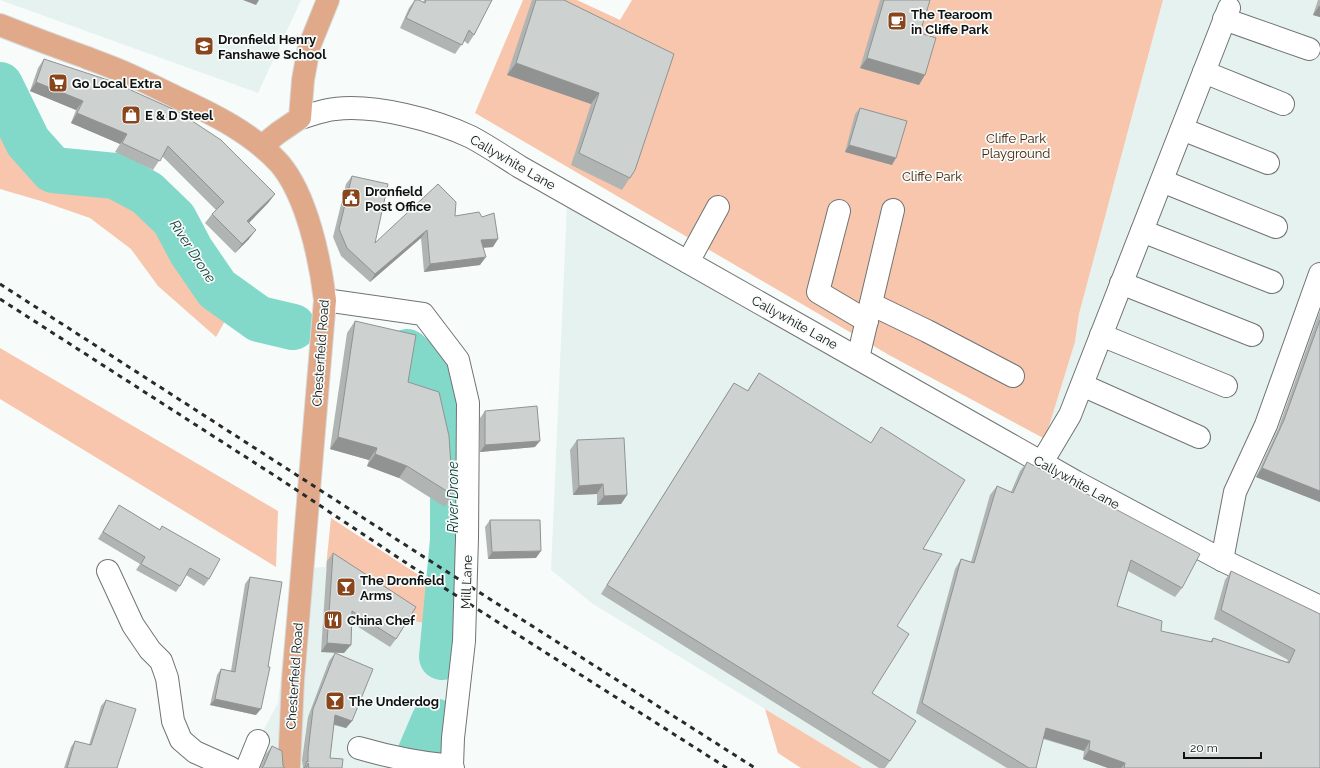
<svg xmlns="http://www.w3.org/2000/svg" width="1320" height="768" font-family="Raleway,sans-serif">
<rect width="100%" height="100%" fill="#f7fcfb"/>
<g fill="#e5f2ef">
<polygon points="0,0 301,0 258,93"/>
<polygon points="1163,0 1320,0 1320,768 862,768 593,604 551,570 568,180 1048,452 1045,439 1075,342 1079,314"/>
<polygon points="326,567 335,567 457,628 441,728 430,754 421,768 243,768 278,703 292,569"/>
</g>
<g fill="#f8c6ac">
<polygon points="523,0 577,0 620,20 632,0 1163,0 1079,314 1075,342 1045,439 889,355 475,113"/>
<polygon points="0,85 28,142 53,170 115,176 147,193 174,219 191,251 244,287 216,337 158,286 131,249 90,218 41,201 0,189"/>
<polygon points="0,348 278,511 276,567 0,399"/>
<polygon points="331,518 457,600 457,628 407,620 335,567 326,567"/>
<polygon points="765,709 862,768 801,768 778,753"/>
</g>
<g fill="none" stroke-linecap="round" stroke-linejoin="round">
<g stroke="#83d9c9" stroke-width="46">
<polyline points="0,85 28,142 53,170 115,176 147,193 174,219 191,251 217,289 259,319 293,327"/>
<polyline points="407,352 436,378 447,413 453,452 453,540 442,657"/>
<polyline points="414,768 434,721"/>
</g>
<defs>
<g id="minor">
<polyline points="1224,19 1309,49"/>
<polyline points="1204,72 1283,104"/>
<path d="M300 118C311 115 323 110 335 109 375 104 435 120 471 137 488 146 504 157 520 167L1076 482 1222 560 1320 607"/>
<polyline points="1182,129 1268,163"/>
<polyline points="1162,181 1276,227"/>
<polyline points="839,211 818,292 867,321"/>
<polyline points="1142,231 1272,282"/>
<polyline points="688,262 718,207"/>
<polyline points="1121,283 1252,335"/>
<polyline points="325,300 423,314 458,360 468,403 467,538 464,641 453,738 452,766 453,768"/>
<polyline points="871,304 927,331 1013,376"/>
<polyline points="1101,335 1226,386"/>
<polyline points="858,358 893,210"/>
<polyline points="1082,385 1199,437"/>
<polyline points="1042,462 1070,415 1229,8"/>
<polyline points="1222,560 1235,492 1266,425 1320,274"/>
<polyline points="108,571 133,625 150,650 161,661 167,678 173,721 181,740 195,752 231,768"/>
<path d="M359 748C390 757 420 763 452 766"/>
<polyline points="247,768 258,741"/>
</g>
<g id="major">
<path d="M0 25C28 36 57 47 85 57 100 63 115 68 130 75 146 82 161 90 176 97 213 114 252 133 280 164 307 196 320 259 325 300L293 680 289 768"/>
<polyline points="262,146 278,133 300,118 303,80 309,47 328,0"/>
</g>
</defs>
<use href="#minor" stroke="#707473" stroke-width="24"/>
<use href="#major" stroke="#d9d9d9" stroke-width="24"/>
<use href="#minor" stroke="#fff" stroke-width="22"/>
<use href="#major" stroke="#dfa98a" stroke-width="22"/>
<g stroke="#292a2a" stroke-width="3" stroke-dasharray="5 5" stroke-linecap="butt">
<polyline points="0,284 438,566 755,768"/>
<polyline points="0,299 283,481 438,584 727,768"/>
</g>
</g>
<g fill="#b0b5b4">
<polygon points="415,0 423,2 424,0 492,0 474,35 468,44 464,41 455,54 400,28 409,8"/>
<polygon points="532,0 564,0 635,170 622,190 571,165 591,104 507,75"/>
<polygon points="880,0 930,0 920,33 919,85 860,68"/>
<polygon points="1318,0 1320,0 1320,17 1313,15"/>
<polygon points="44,59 275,194 268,203 249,223 249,239 235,253 205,223 212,214 216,210 162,156 153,170 115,152 120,144 71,123 76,110 30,91 38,68"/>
<polygon points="860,108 892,165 845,152 855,114"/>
<polygon points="352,176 375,243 455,216 493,247 483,248 480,265 424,272 421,238 370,282 341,256 333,237 346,184"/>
<polygon points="1320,311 1320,502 1256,477 1278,429"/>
<polygon points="355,321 408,382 453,495 445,507 399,478 367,466 369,460 330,449 347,333"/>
<polygon points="759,373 871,443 881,427 923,549 897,626 872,693 890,761 885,768 879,768 601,594 728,392 734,383 747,391"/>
<polygon points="485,411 535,447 480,452 480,418"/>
<polygon points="577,440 627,495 621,504 597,505 597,494 573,495 570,450"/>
<polygon points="1027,462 1182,588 1175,597 1128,571 1117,606 1161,631 1210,642 1213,638 1287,662 1288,660 1214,619 1225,580 1231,571 1320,614 1320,768 1108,768 1083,759 1084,751 1043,739 1036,768 1007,768 916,713 955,569 961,559 971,562 990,495 997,486 1011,492 1020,471"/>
<polygon points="119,505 160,530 162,526 209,579 204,586 186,575 180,586 176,592 136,570 140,564 98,539"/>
<polygon points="490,520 536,558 488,559 485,527"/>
<polygon points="333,553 396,639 390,647 352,623 344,653 321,652 327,561"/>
<polygon points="250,577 256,715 210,705 217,675 221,669 231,671 245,584"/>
<polygon points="335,653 352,721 346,728 334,725 330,758 342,768 302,768 303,767 302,760 308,717 329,661"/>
<polygon points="106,700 117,768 64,768 71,747 75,741 89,745 101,706"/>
<polygon points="272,746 283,766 285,768 260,768 266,754"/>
</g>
<g fill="#909392">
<polygon points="243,0 259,0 256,5"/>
<polygon points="1319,6 1320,6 1320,17 1313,15"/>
<polygon points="867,58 925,75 919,85 860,68"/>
<polygon points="516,63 599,93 591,104 507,75"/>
<polygon points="36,82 83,101 76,110 30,91"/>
<polygon points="77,113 127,134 120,144 71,123"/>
<polygon points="849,145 896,158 892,165 845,152"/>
<polygon points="275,194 268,203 241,231 247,221"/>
<polygon points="256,230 249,239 235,253 242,244"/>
<polygon points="427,230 421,238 370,282 375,274"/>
<polygon points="498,239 493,247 475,248 481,240"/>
<polygon points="486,257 480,265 424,272 430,264"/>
<polygon points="338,437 377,448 369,460 330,449"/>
<polygon points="540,441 535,447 480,452 485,445"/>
<polygon points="375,454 407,466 399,478 367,466"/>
<polygon points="1262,468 1320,491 1320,502 1256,477"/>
<polygon points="603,484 597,494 573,495 579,486"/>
<polygon points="627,495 621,504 597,505 604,496"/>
<polygon points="541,551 536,558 488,559 492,552"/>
<polygon points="327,643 351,645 344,653 321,652"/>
<polygon points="215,699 261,709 256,715 210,705"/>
<polygon points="335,715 352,721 346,728 330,723"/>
<polygon points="1046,728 1090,741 1084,751 1040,737"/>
<polygon points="1089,750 1125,763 1121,768 1108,768 1083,759"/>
</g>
<g fill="#cdd2d1" stroke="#909392">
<polygon points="415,0 419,0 425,3 426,0 492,0 474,35 469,30 462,45 406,18"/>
<polygon points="536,0 564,0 674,54 635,170 630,178 579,153 599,93 516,63"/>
<polygon points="884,0 930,0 920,33 936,38 925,75 867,58"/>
<polygon points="44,59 111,81 177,111 221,140 275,194 247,221 256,230 242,244 212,214 224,202 168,146 160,161 122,143 127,134 77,113 83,101 36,82"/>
<polygon points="860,108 907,121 896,158 849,145"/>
<polygon points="352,176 388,184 375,243 438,184 456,202 455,216 479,212 482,217 494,213 498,239 481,240 486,257 430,264 427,230 375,274 347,248 339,229"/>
<polygon points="1320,320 1320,491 1262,468 1284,420"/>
<polygon points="355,321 416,335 408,382 439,392 449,436 453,495 407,466 375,454 377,448 338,437"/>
<polygon points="759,373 871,443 881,427 965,480 923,549 942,554 897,626 909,634 872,693 916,721 890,761 607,585 734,383 748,391"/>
<polygon points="537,406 540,441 485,445 485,411"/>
<polygon points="624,438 627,495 604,496 603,484 579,486 577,440"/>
<polygon points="1027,462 1200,554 1182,588 1131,560 1117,606 1162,621 1161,631 1212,642 1213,638 1289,663 1295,650 1221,610 1231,571 1320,614 1320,768 1124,768 1125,763 1089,750 1090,741 1046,728 1036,768 1029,768 922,703 961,559 974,563 997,486 1013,493"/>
<polygon points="119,505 160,530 162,526 220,559 209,579 190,568 180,586 141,564 145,557 103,532"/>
<polygon points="490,520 540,520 541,551 492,552"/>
<polygon points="333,553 416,607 396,639 352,611 351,645 327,643"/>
<polygon points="250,577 282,582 268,667 270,667 261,709 215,699 221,669 235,672"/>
<polygon points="335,653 373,669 352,721 335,715 330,758 343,759 342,768 309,768 308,763 306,768 304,768 305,767 307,761 308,762 308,752 313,709"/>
<polygon points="106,700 136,709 117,768 67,768 75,741 91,745"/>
<polygon points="272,746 282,751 283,766 285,768 262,768 264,765"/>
</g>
<defs>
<symbol id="cafe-square" viewBox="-11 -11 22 22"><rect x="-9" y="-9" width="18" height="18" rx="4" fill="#89451b" stroke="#f7fcfb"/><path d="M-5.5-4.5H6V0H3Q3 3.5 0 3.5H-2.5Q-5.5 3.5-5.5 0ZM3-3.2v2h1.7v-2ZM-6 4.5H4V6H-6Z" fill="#fff"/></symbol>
<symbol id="school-square" viewBox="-11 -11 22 22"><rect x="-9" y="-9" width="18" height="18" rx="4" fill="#89451b" stroke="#f7fcfb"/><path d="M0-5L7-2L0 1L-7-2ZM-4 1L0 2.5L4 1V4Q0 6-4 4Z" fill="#fff"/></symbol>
<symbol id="supermarket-square" viewBox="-11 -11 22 22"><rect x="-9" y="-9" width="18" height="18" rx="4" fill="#89451b" stroke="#f7fcfb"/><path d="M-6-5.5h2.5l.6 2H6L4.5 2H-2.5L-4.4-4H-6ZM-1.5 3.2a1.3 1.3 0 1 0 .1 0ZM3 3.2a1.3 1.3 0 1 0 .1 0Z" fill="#fff"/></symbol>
<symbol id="shop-square" viewBox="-11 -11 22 22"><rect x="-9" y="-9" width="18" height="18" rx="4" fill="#89451b" stroke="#f7fcfb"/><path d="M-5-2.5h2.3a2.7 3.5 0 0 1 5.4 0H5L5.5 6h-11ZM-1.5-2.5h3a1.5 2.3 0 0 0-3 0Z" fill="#fff"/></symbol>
<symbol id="civic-square" viewBox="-11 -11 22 22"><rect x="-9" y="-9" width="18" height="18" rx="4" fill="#89451b" stroke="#f7fcfb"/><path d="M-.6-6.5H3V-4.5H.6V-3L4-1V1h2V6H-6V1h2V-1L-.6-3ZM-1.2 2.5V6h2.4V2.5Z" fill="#fff"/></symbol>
<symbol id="bar-square" viewBox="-11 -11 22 22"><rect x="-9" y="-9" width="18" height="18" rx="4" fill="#89451b" stroke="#f7fcfb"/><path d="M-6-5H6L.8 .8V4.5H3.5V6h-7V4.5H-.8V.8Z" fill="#fff"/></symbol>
<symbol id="restaurant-square" viewBox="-11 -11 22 22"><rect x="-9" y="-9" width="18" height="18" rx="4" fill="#89451b" stroke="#f7fcfb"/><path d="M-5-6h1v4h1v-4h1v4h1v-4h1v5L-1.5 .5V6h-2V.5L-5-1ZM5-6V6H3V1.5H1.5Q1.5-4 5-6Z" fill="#fff"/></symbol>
</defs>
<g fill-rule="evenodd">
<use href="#cafe-square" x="886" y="10" width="22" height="22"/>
<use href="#school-square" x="193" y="35" width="22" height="22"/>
<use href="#supermarket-square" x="47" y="72" width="22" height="22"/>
<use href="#shop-square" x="120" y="104" width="22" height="22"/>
<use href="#civic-square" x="340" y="187" width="22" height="22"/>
<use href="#bar-square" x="335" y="576" width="22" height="22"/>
<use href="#restaurant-square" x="322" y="609" width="22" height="22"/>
<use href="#bar-square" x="324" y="690" width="22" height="22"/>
</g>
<g text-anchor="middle" stroke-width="3.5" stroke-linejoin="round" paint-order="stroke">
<g font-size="13" font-weight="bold" fill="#101111" stroke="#f7fcfb" text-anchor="start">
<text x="911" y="19">The Tearoom<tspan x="911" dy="15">in Cliffe Park</tspan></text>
<text x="218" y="44">Dronfield Henry<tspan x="218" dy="15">Fanshawe School</tspan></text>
<text x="72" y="88">Go Local Extra</text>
<text x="145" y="120">E &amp; D Steel</text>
<text x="365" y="196">Dronfield<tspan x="365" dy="15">Post Office</tspan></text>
<text x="360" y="585">The Dronfield<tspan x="360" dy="15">Arms</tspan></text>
<text x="347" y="625">China Chef</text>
<text x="349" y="706">The Underdog</text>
</g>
<g font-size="13" fill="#472007" stroke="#f7fcfb">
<text x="1016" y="143">Cliffe Park<tspan x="1016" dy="15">Playground</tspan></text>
<text x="932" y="181">Cliffe Park</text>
</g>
<g font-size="13" fill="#101111" stroke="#f7fcfb">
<text transform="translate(513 162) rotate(30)" y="5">Callywhite Lane</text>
<text transform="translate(795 322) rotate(29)" y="5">Callywhite Lane</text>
<text transform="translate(320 353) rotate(-86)" y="5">Chesterfield Road</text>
<text transform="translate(1077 482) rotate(29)" y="5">Callywhite Lane</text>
<text transform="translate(466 582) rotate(-88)" y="5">Mill Lane</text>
<text transform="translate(294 676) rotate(-86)" y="5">Chesterfield Road</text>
</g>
<g font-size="14" font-style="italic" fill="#08322c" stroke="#f7fcfb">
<text transform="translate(193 251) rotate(57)" y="5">River Drone</text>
<text transform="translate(453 497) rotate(-90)" y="5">River Drone</text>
</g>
</g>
<path d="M1184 752v6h77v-6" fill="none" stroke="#101111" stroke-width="2"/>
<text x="1190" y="752" font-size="12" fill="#101111" stroke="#f7fcfb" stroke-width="3" paint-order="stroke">20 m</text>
</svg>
